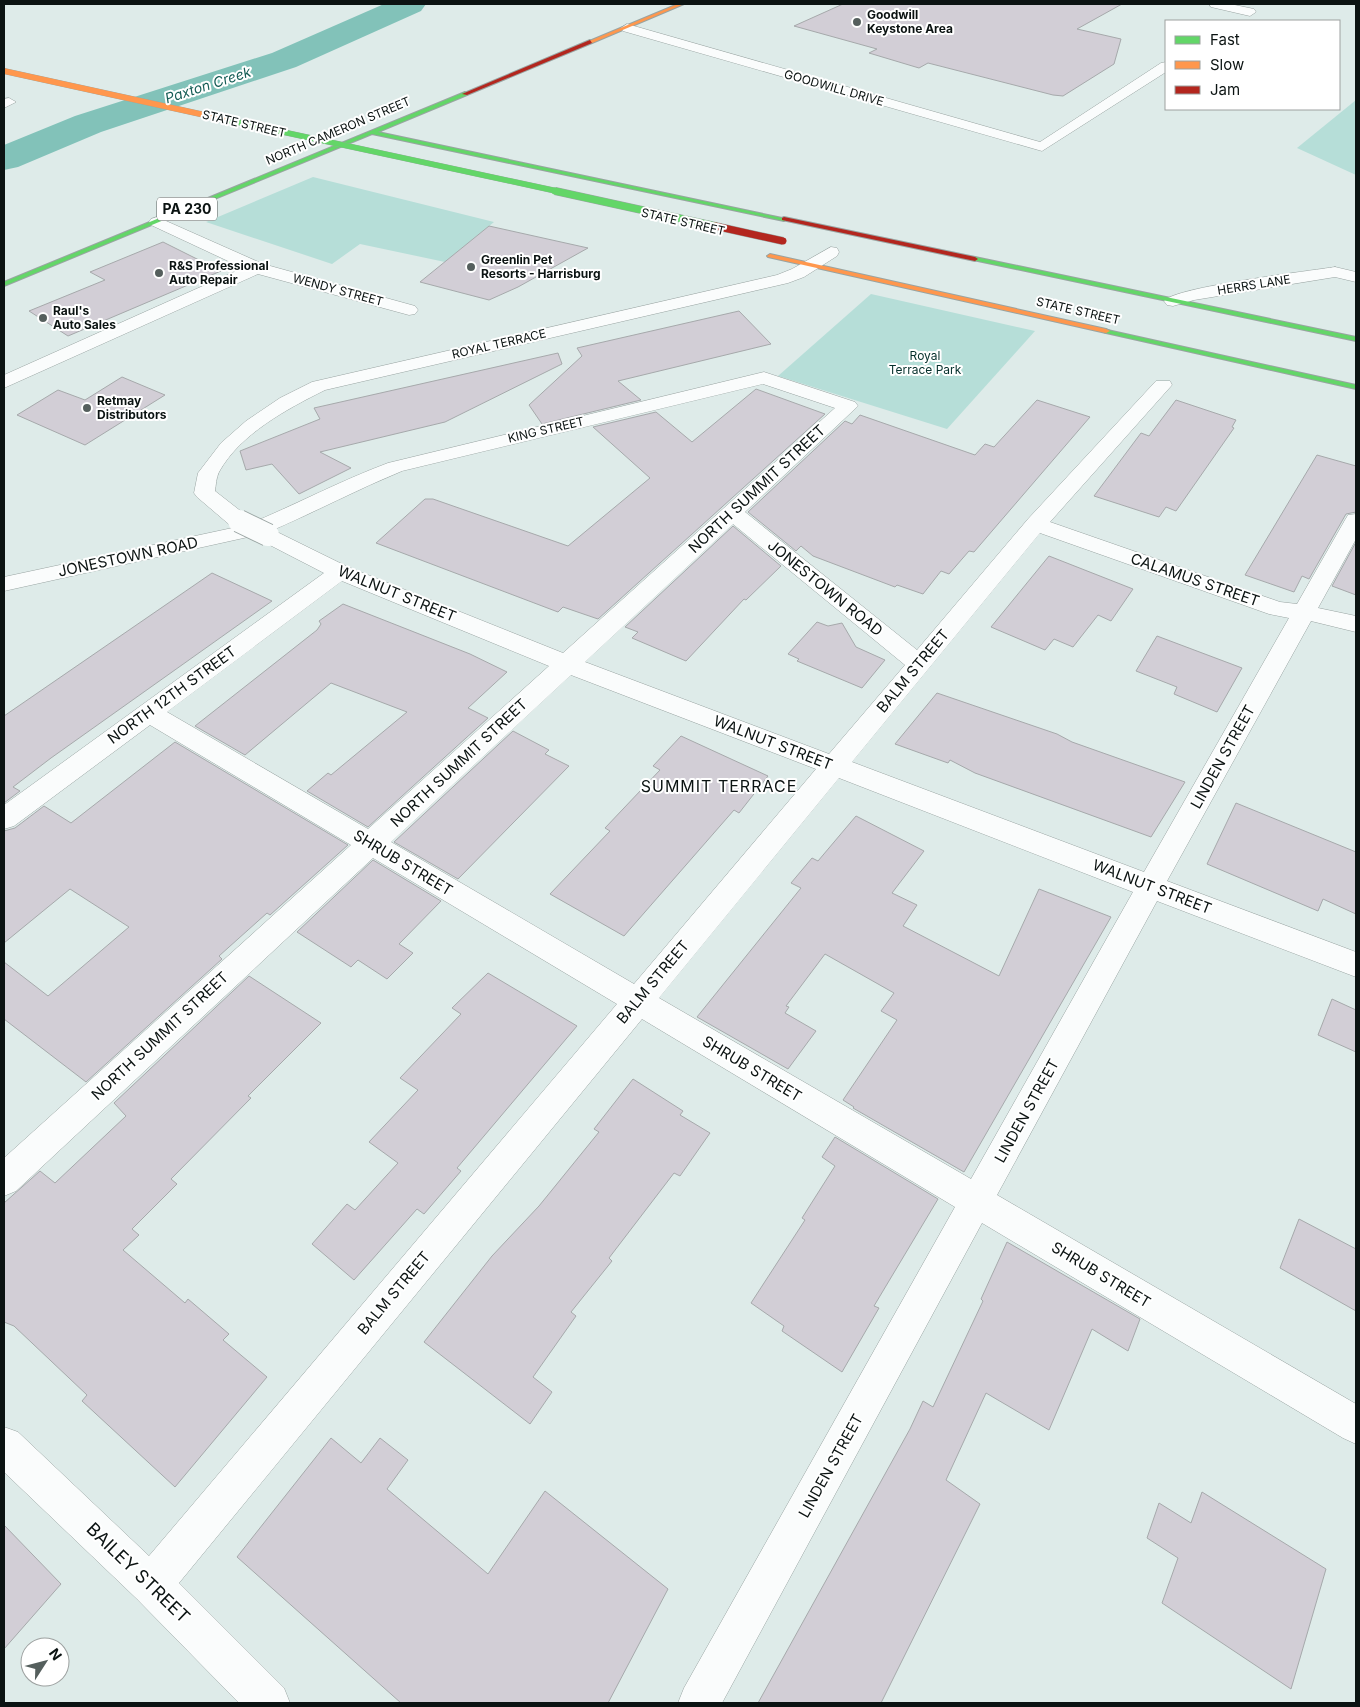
<svg xmlns="http://www.w3.org/2000/svg" width="1360" height="1707" font-family="Inter,sans-serif">
<rect width="100%" height="100%" fill="#deebe9"/>
<g fill="#b6ded8">
<polygon points="1356,100 1356,175 1297,148"/>
<polygon points="313,177 494,222 445,262 360,244 332,264 206,222"/>
<polygon points="871,294 1035,331 947,429 778,376"/>
</g>
<g fill="none" stroke-linecap="round" stroke-linejoin="round">
<polygon fill="#82c2b9" fill-rule="evenodd" points="384,4 426,4 421,11 296,67 101,132 18,167 4,170 4,145 75,116 272,53"/>
</g>
<g fill="#d2ced6" stroke="#a6a9ab">
<polygon points="843,4 1122,4 1077,29 1121,39 1114,64 1063,96 1053,95 928,63 919,68 869,53 877,49 794,26"/>
<polygon points="489,226 588,248 518,287 489,300 420,282"/>
<polygon points="163,242 221,271 68,336 29,311 105,280 90,272"/>
<polygon points="739,311 771,344 618,381 641,400 542,424 529,405 582,356 577,348"/>
<polygon points="558,353 562,364 445,422 320,452 351,468 299,494 272,464 246,470 240,451 320,419 314,408"/>
<polygon points="122,377 165,395 85,445 17,415 58,390 85,400"/>
<polygon points="756,389 825,414 598,619 563,607 558,612 376,543 425,499 433,499 568,546 650,478 593,427 656,412 692,442"/>
<polygon points="1037,400 1090,417 974,552 969,551 949,574 941,571 923,594 897,585 895,587 813,556 801,546 796,551 748,512 845,421 852,424 860,415 975,455 985,444 994,447"/>
<polygon points="1176,400 1236,420 1232,427 1234,428 1176,511 1166,507 1159,517 1094,496 1141,433 1149,436"/>
<polygon points="1317,455 1356,466 1356,512 1346,514 1309,579 1302,576 1294,592 1245,575"/>
<polygon points="733,526 781,566 746,600 744,599 686,661 632,638 638,632 625,627"/>
<polygon points="1356,542 1356,595 1332,586"/>
<polygon points="1049,556 1133,589 1111,621 1098,615 1073,647 1054,639 1045,650 991,627"/>
<polygon points="212,573 272,601 51,758 13,787 20,791 4,803 4,716"/>
<polygon points="343,604 470,654 507,672 468,708 488,718 368,827 307,791 328,773 331,775 407,712 331,683 245,755 195,726 317,630 321,624 319,621"/>
<polygon points="817,622 828,626 842,623 856,647 885,660 862,688 797,661 799,659 788,654"/>
<polygon points="1157,636 1242,668 1217,712 1174,694 1177,687 1136,671"/>
<polygon points="937,693 1057,734 1072,742 1185,782 1151,837 975,773 950,760 948,763 895,744"/>
<polygon points="513,731 549,750 545,754 569,766 458,879 394,842"/>
<polygon points="681,736 768,776 739,813 734,810 624,936 550,894 610,831 605,828 660,770 653,766"/>
<polygon points="175,742 348,845 270,915 267,913 219,956 222,959 86,1082 4,1019 4,962 48,996 129,927 70,889 4,943 4,831 15,828 44,806 71,823"/>
<polygon points="1236,803 1356,852 1356,914 1323,899 1318,911 1207,864"/>
<polygon points="856,816 924,851 892,893 917,905 903,926 999,976 1039,889 1111,917 964,1172 853,1108 854,1107 843,1100 897,1020 881,1011 894,993 825,954 786,1006 789,1007 785,1013 816,1031 788,1069 697,1017 801,888 791,883 812,858 818,861"/>
<polygon points="373,860 441,901 399,944 413,953 387,979 358,960 351,967 297,932"/>
<polygon points="488,973 577,1026 457,1168 461,1171 424,1214 417,1209 354,1280 312,1244 347,1204 355,1210 398,1163 369,1142 418,1090 400,1078 461,1014 452,1008"/>
<polygon points="249,976 321,1023 248,1096 251,1098 171,1179 177,1184 132,1229 139,1235 123,1250 185,1303 188,1299 229,1334 223,1340 267,1377 175,1487 82,1401 87,1395 14,1326 4,1322 4,1203 40,1171 55,1183 126,1116 114,1103"/>
<polygon points="1332,999 1356,1010 1356,1052 1318,1035"/>
<polygon points="633,1079 683,1111 680,1115 710,1133 680,1176 674,1173 609,1258 612,1261 571,1312 576,1316 533,1377 552,1392 530,1424 424,1342 492,1256 539,1206 599,1132 594,1129"/>
<polygon points="835,1137 938,1199 874,1306 879,1308 842,1372 782,1331 784,1326 751,1303 805,1220 802,1218 835,1166 822,1157"/>
<polygon points="1299,1219 1356,1249 1356,1311 1280,1268"/>
<polygon points="1007,1242 1140,1319 1128,1351 1092,1329 1049,1430 986,1393 946,1480 980,1504 881,1703 758,1703 910,1429 923,1401 933,1407 983,1301 981,1299"/>
<polygon points="331,1438 361,1463 380,1438 408,1460 387,1489 488,1574 545,1491 668,1589 608,1703 401,1703 237,1557"/>
<polygon points="1202,1492 1326,1569 1291,1689 1162,1603 1178,1558 1147,1538 1159,1503 1191,1523"/>
<polygon points="4,1525 61,1584 4,1649"/>
</g>
<g fill="none" stroke-linecap="round" stroke-linejoin="round">
<defs>
<g id="street">
<polygon points="1209,4 1230,4 1254,9 1256,12 1250,16 1211,7"/>
<polygon points="627,24 1040,142 1161,63 1166,62 1166,72 1042,151 623,31 621,28"/>
<polygon points="9,98 16,102 4,108 4,99"/>
<polygon points="157,217 263,264 415,306 418,310 415,314 409,315 258,274 4,388 4,375 243,268 151,225 149,222 151,219"/>
<path d="M831 247 837 248 839 252 837 256 804 277 788 283 325 390C287 409 240 434 219 472 216 478 216 485 215 491L247 516 250 521 247 525C295 505 340 481 388 463L764 372 855 402 858 406 745 512 917 650 1028 519 1156 381H1170L1172 385 1050 522 1280 602 1297 604 1345 520 1348 515 1356 514V539L1318 608 1356 616V632L1311 621 1167 881 1356 952V977L1157 901 997 1195 1356 1404V1444L1343 1438 982 1223 722 1703H678L684 1688 955 1207 642 1019 179 1583 284 1688 290 1703H239L137 1599 4 1472V1427L18 1432 149 1556 617 1004 373 858 16 1191 4 1196V1158L351 845 150 725 14 826 4 829V805L324 573 260 540 257 535 4 591V577L237 527 231 526 197 497 194 493 198 473 221 443 246 421 280 398 312 382 777 275 792 269ZM763 384 835 408 563 653 348 567 273 530C317 511 358 489 402 471ZM733 524 905 665 829 754 585 662ZM1040 533 1269 614 1289 618 1144 872 852 762ZM342 581 549 666 368 829 167 712ZM571 675 816 769 634 984 391 842ZM839 778 1133 892 971 1179 659 998Z"/>
<path d="M1335 267 1356 272V282L1335 277 1194 300 1173 306 1167 305 1164 301C1174 287 1310 271 1335 267Z"/>
</g>
<g id="fast">
<polygon points="465,92 467,95 378,132 787,219 784,221 372,134 4,286 4,282"/>
<polygon points="975,257 1356,337 1356,341 973,260 972,259"/>
<polygon points="1103,329 1356,385 1356,389 1106,333 1102,331"/>
</g>
<g id="slow">
<polygon points="678,4 684,4 592,43 587,42"/>
<polygon points="770,254 1106,329 1110,331 1106,333 768,257 767,256"/>
</g>
<g id="jam">
<polygon points="590,40 592,43 467,95 462,94"/>
<polygon points="784,217 975,257 978,259 975,261 782,220 782,218"/>
</g>
</defs>
<use href="#street" stroke="#99a4a2" stroke-width="1"/>
<use href="#fast" stroke="#99a4a2" stroke-width="2"/>
<use href="#slow" stroke="#99a4a2" stroke-width="2"/>
<use href="#jam" stroke="#99a4a2" stroke-width="2"/>
<use href="#street" fill="#fafcfc" fill-rule="evenodd"/>
<use href="#fast" fill="#63d668" fill-rule="evenodd"/>
<use href="#slow" fill="#ff974d" fill-rule="evenodd"/>
<use href="#jam" fill="#b3261e" fill-rule="evenodd"/>
<defs>
<polyline id="street-bridge" points="239,521 268,535"/>
<polyline id="fast-bridge-far1" points="223,119 561,192"/>
<polyline id="fast-bridge" points="555,191 715,226"/>
<polyline id="slow-bridge" points="4,71 223,119"/>
<polyline id="jam-bridge" points="715,226 783,241"/>
</defs>
<use href="#street-bridge" stroke="#99a4a2" stroke-width="24" stroke-linecap="butt"/>
<use href="#fast-bridge-far1" stroke="#99a4a2" stroke-width="6" stroke-linecap="butt"/>
<use href="#fast-bridge" stroke="#99a4a2" stroke-width="8" stroke-linecap="butt"/>
<use href="#slow-bridge" stroke="#99a4a2" stroke-width="6" stroke-linecap="butt"/>
<use href="#jam-bridge" stroke="#99a4a2" stroke-width="8" stroke-linecap="butt"/>
<use href="#street-bridge" stroke="#fafcfc" stroke-width="22"/>
<use href="#fast-bridge-far1" stroke="#63d668" stroke-width="5.5"/>
<use href="#fast-bridge" stroke="#63d668" stroke-width="7"/>
<use href="#slow-bridge" stroke="#ff974d" stroke-width="5.5"/>
<use href="#jam-bridge" stroke="#b3261e" stroke-width="7"/>
</g>
<g fill="#555f5d" stroke="#fff" stroke-width="2">
<circle cx="857" cy="22" r="5"/>
<circle cx="471" cy="267" r="5"/>
<circle cx="159" cy="273" r="5"/>
<circle cx="43" cy="318" r="5"/>
<circle cx="87" cy="408" r="5"/>
</g>
<g text-anchor="middle" stroke-width="4" stroke-linejoin="round" paint-order="stroke">
<g font-size="12" font-weight="bold" fill="#0b1312" stroke="#fff" text-anchor="start">
<text x="867" y="19">Goodwill<tspan x="867" dy="14">Keystone Area</tspan></text>
<text x="481" y="264">Greenlin Pet<tspan x="481" dy="14">Resorts - Harrisburg</tspan></text>
<text x="169" y="270">R&amp;S Professional<tspan x="169" dy="14">Auto Repair</tspan></text>
<text x="53" y="315">Raul's<tspan x="53" dy="14">Auto Sales</tspan></text>
<text x="97" y="405">Retmay<tspan x="97" dy="14">Distributors</tspan></text>
</g>
<g font-size="12" fill="#0b1312" stroke="#fff">
<text transform="translate(834 88) rotate(16)" y="4">GOODWILL DRIVE</text>
<text transform="translate(244 124) rotate(13)" y="4">STATE STREET</text>
<text transform="translate(338 131) rotate(-23)" y="4">NORTH CAMERON STREET</text>
<text transform="translate(683 222) rotate(13)" y="4">STATE STREET</text>
<text transform="translate(1254 285) rotate(-9)" y="4">HERRS LANE</text>
<text transform="translate(338 290) rotate(15)" y="4">WENDY STREET</text>
<text transform="translate(1078 311) rotate(13)" y="4">STATE STREET</text>
<text transform="translate(499 344) rotate(-13)" y="4">ROYAL TERRACE</text>
<text transform="translate(546 430) rotate(-13)" y="4">KING STREET</text>
</g>
<g font-size="12" fill="#05302c" stroke="#fff">
<text x="925" y="360">Royal<tspan x="925" dy="14">Terrace Park</tspan></text>
</g>
<g font-size="14" font-style="italic" fill="#165d56" stroke="#fff">
<text transform="translate(208 85) rotate(-18)" y="5">Paxton Creek</text>
</g>
<rect fill="#fff" stroke="#545a59" stroke-width="1" x="157" y="197.5" width="60" height="23" rx="4"/>
<g font-size="14" font-weight="bold" fill="#0b1312">
<text x="187" y="214">PA 230</text>
</g>
<g font-size="15" fill="#0b1312" stroke="#fff">
<text transform="translate(757 489) rotate(-43)" y="5">NORTH SUMMIT STREET</text>
<text transform="translate(128 557) rotate(-12)" y="5">JONESTOWN ROAD</text>
<text transform="translate(1195 580) rotate(19)" y="5">CALAMUS STREET</text>
<text transform="translate(825 588) rotate(39)" y="5">JONESTOWN ROAD</text>
<text transform="translate(397 594) rotate(22)" y="5">WALNUT STREET</text>
<text transform="translate(913 671) rotate(-50)" y="5">BALM STREET</text>
<text transform="translate(172 695) rotate(-36)" y="5">NORTH 12TH STREET</text>
<text transform="translate(773 743) rotate(21)" y="5">WALNUT STREET</text>
<text transform="translate(1223 757) rotate(-61)" y="5">LINDEN STREET</text>
<text transform="translate(459 763) rotate(-43)" y="5">NORTH SUMMIT STREET</text>
<text transform="translate(403 863) rotate(31)" y="5">SHRUB STREET</text>
<text transform="translate(1152 887) rotate(21)" y="5">WALNUT STREET</text>
<text transform="translate(653 982) rotate(-50)" y="5">BALM STREET</text>
<text transform="translate(160 1036) rotate(-43)" y="5">NORTH SUMMIT STREET</text>
<text transform="translate(752 1069) rotate(31)" y="5">SHRUB STREET</text>
<text transform="translate(1027 1111) rotate(-61)" y="5">LINDEN STREET</text>
<text transform="translate(1101 1275) rotate(31)" y="5">SHRUB STREET</text>
<text transform="translate(394 1293) rotate(-50)" y="5">BALM STREET</text>
<text transform="translate(831 1466) rotate(-61)" y="5">LINDEN STREET</text>
</g>
<g font-size="16" letter-spacing="1" fill="#0b1312" stroke="#fff">
<text x="719" y="792">SUMMIT TERRACE</text>
</g>
<g font-size="18" fill="#0b1312" stroke="#fff">
<text transform="translate(138 1573) rotate(44)" y="6">BAILEY STREET</text>
</g>
</g>
<rect width="1360" height="1707" fill="none" stroke="#0b1312" stroke-width="10"/>
<rect x="1165" y="20" width="175" height="90" fill="#ffffff" stroke="#9da1a0"/>
<rect x="1175" y="36" width="25" height="8" fill="#63d668" stroke="#9da1a0"/>
<text x="1210" y="45" font-size="15" fill="#0b1312">Fast</text>
<rect x="1175" y="61" width="25" height="8" fill="#ff974d" stroke="#9da1a0"/>
<text x="1210" y="70" font-size="15" fill="#0b1312">Slow</text>
<rect x="1175" y="86" width="25" height="8" fill="#b3261e" stroke="#9da1a0"/>
<text x="1210" y="95" font-size="15" fill="#0b1312">Jam</text>
<g transform="translate(45 1662) rotate(54)"><circle r="24" fill="#ffffff" stroke="#9da1a0"/>
<path d="M0-4L9 19L0 12L-9 19Z" fill="#555f5d"/>
<text y="-8" font-size="14" font-weight="bold" text-anchor="middle" fill="#0b1312">N</text>
</g>
</svg>
